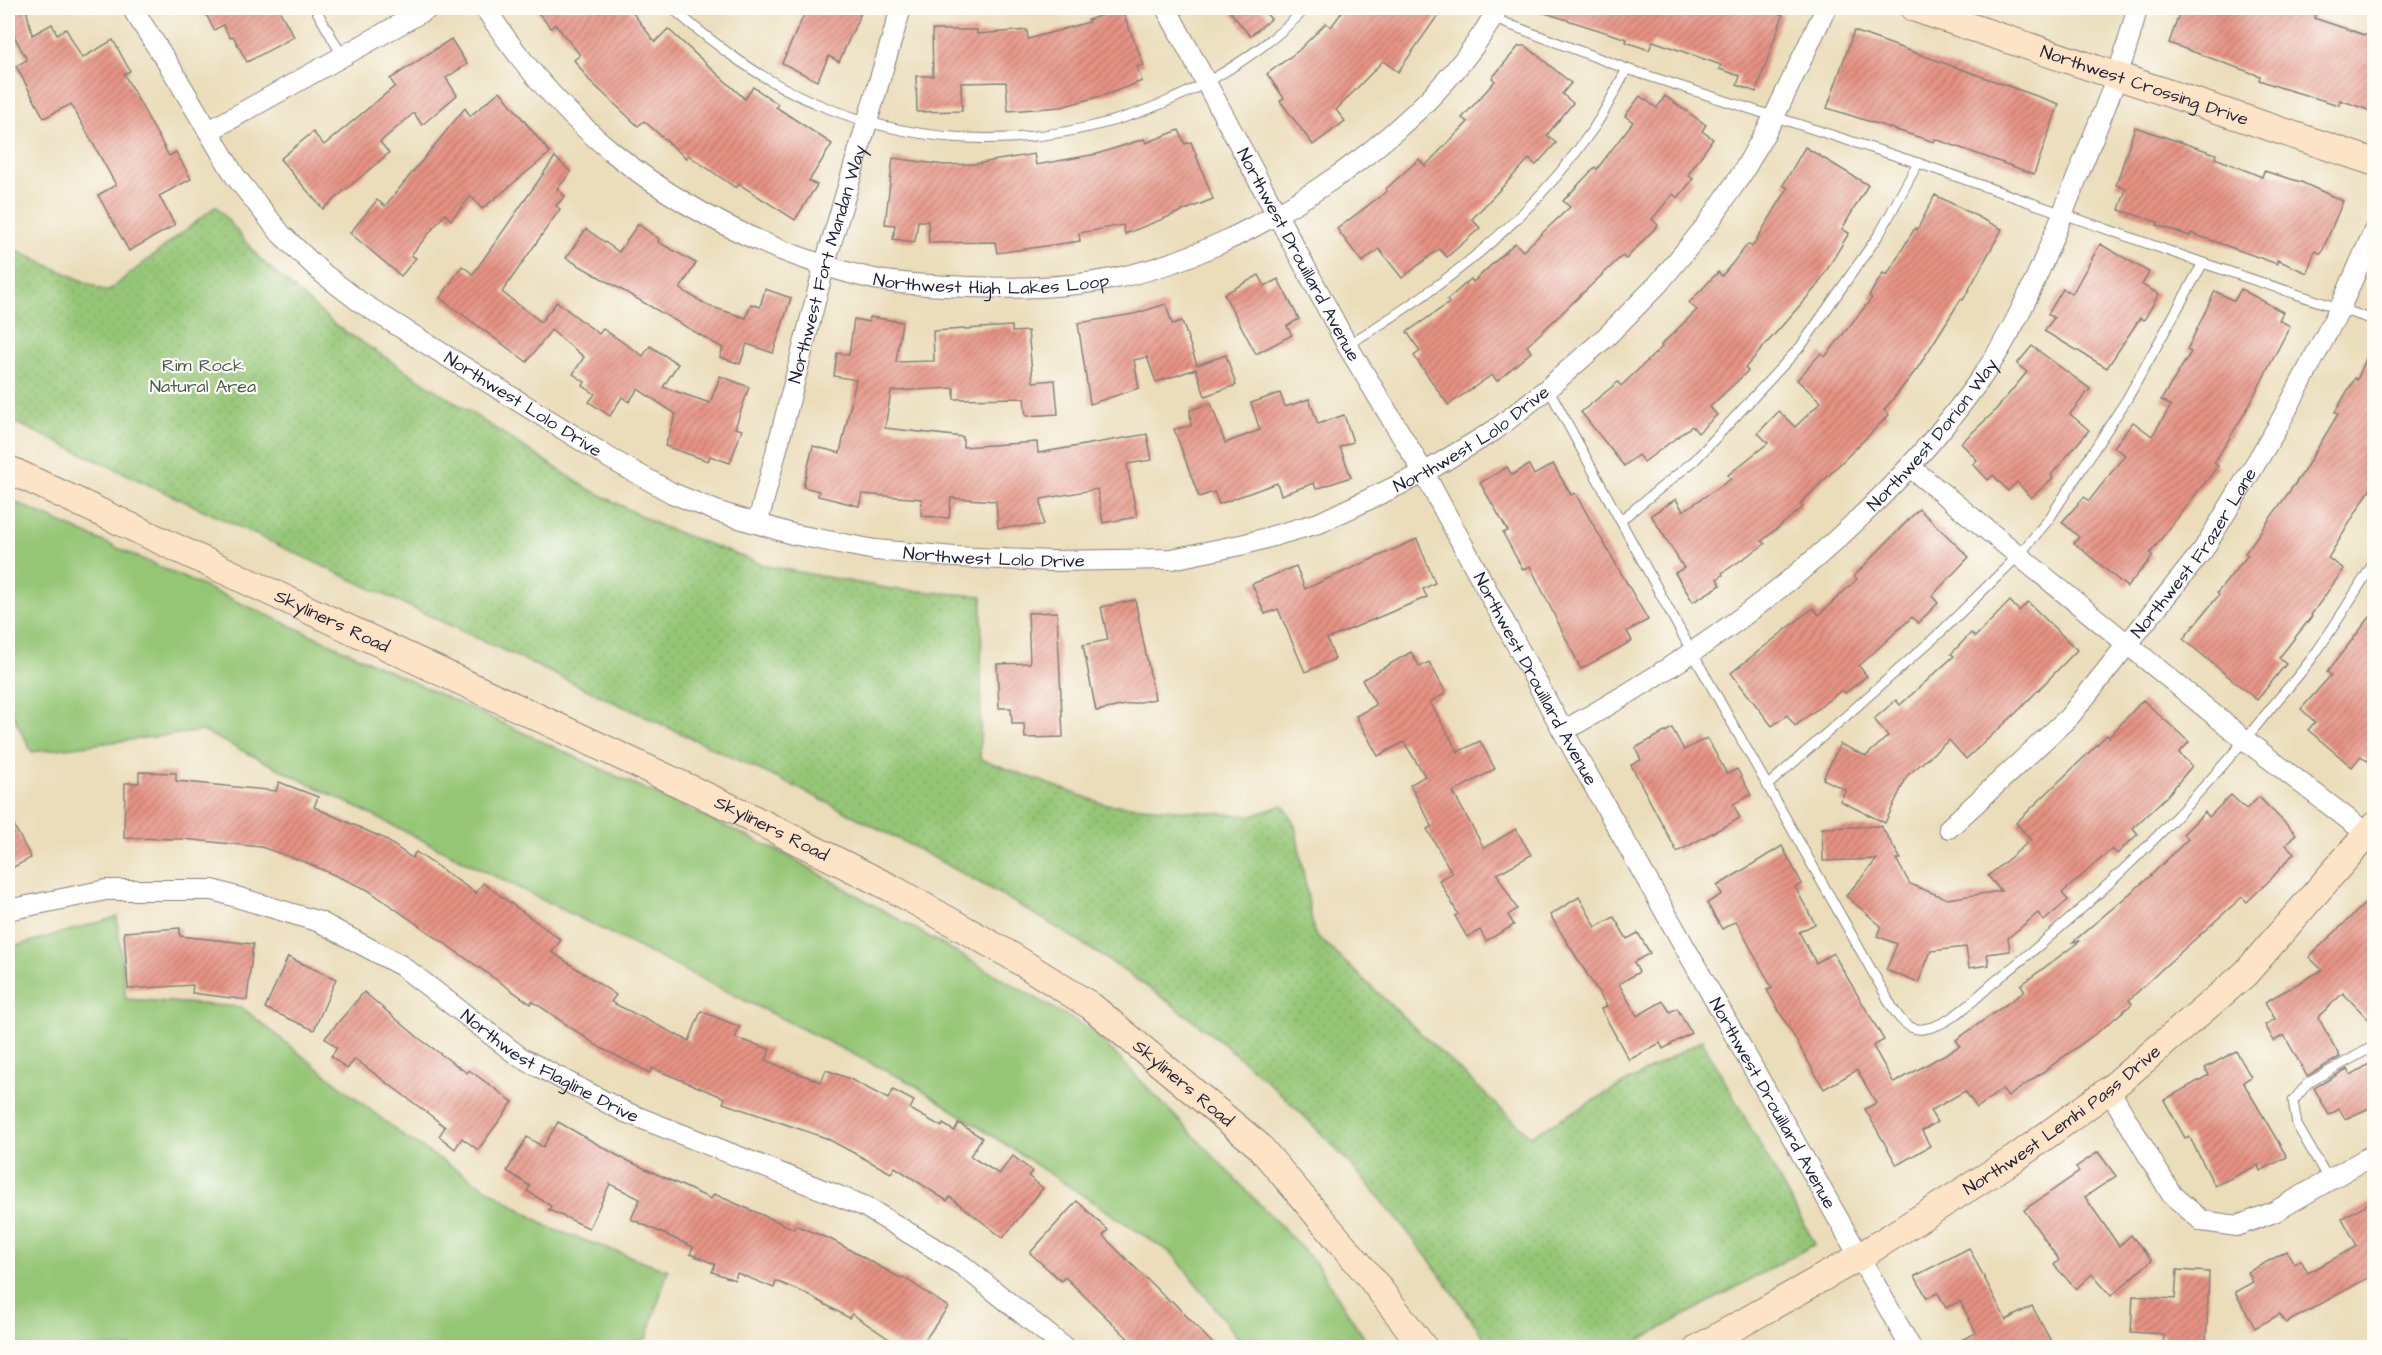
<svg xmlns="http://www.w3.org/2000/svg" width="2382" height="1355" font-family="'Architects Daughter',sans-serif">
<defs>
<pattern id="park-dots" width="8" height="8" patternUnits="userSpaceOnUse" patternTransform="scale(1.5)"><rect width="8" height="8" fill="#95c676"/><path d="M2 2h.1M6 6h.1" fill="none" stroke="#80aa67" stroke-width="1.8" stroke-linecap="round"/></pattern>
<pattern id="building-hatch" width="6" height="6" patternUnits="userSpaceOnUse" patternTransform="scale(1.5)"><rect width="6" height="6" fill="#e69283"/><path d="M-1 1l2-2M0 6l6-6M5 7l2-2" fill="none" stroke="#ba776c"/></pattern>
</defs>
<rect width="100%" height="100%" fill="#fdfcf7"/>
<filter id="ink" filterUnits="userSpaceOnUse"><feTurbulence type="fractalNoise" baseFrequency=".0167" numOctaves="2"/><feDisplacementMap in="SourceGraphic" scale="12" xChannelSelector="R" yChannelSelector="G"/><feConvolveMatrix kernelMatrix="1 2 1 2 8 2 1 2 1" color-interpolation-filters="sRGB"/></filter>
<filter id="wash" filterUnits="userSpaceOnUse"><feTurbulence type="fractalNoise" baseFrequency=".008" numOctaves="4" result="noise"/><feDisplacementMap in="SourceGraphic" scale="24" xChannelSelector="R" yChannelSelector="G"/><feGaussianBlur stdDeviation="1.35" result="paint"/><feColorMatrix in="noise" values="0 0 0 0 0 0 0 0 0 0 0 0 0 0 0 0 0 1.4 0 .05"/><feComposite in="paint" operator="in"/></filter>
<g filter="url(#wash)">
<rect width="100%" height="100%" fill="#ebddba"/>
<g fill="#95c676" stroke="#5c7458" stroke-width="1.5">
<polygon points="8,499 314,636 785,854 1093,1031 1315,1262 1370,1347 1245,1347 1174,1255 913,1084 203,731 32,752 8,705"/>
<polygon points="117,917 126,999 241,1007 406,1138 550,1228 668,1270 647,1338 625,1348 8,1347 8,948"/>
</g>
<path fill="url(#park-dots)" stroke="#5c7458" stroke-width="1.5" d="M216 206 259 258 335 325 587 488 663 527 767 566 891 589 982 596 980 759 1104 804 1252 816 1283 805 1295 825 1314 933 1530 1136 1702 1040 1815 1244 1627 1347H1490C1416 1233 1328 1128 1221 1042 1093 939 945 861 798 788L8 419V247L107 292Z"/>
<g id="blocks">
<g fill="url(#building-hatch)">
<polygon points="8,8 26,8 32,35 52,24 57,34 66,29 82,58 113,40 130,71 124,74 169,156 176,152 191,179 159,196 175,225 129,251 98,195 116,185 71,104 44,118 16,66 27,60 12,32 8,33"/>
<polygon points="203,8 278,8 294,37 247,62 233,36 230,38 223,25 214,30"/>
<polygon points="534,8 629,8 655,42 668,29 745,99 753,87 778,104 776,107 832,144 809,181 817,185 795,220 739,184 736,188 688,155 686,158 644,121 638,126 589,80 574,60 580,55 555,24 551,28"/>
<polygon points="807,8 863,8 839,62 829,56 817,81 782,63"/>
<polygon points="1121,8 1144,65 1137,67 1142,81 1108,94 1061,107 1008,111 1006,82 961,83 962,111 917,112 916,76 933,76 932,30 977,30 977,34 1027,30 1028,39 1089,22 1088,20"/>
<polygon points="1227,8 1261,8 1271,19 1250,36"/>
<polygon points="1345,8 1443,8 1398,72 1383,61 1336,110 1345,121 1313,145 1280,101 1284,98 1267,74 1298,51 1326,23 1331,27"/>
<polygon points="1540,8 1762,8 1783,15 1756,92 1737,85 1740,76 1719,69 1721,65 1653,41 1649,50 1626,42 1627,39 1539,11"/>
<polygon points="2181,8 2318,8 2314,18 2374,38 2374,112 2340,100 2339,105 2282,88 2259,80 2260,76 2169,43"/>
<polygon points="1854,31 2059,104 2034,174 1935,139 1934,142 1827,108"/>
<polygon points="451,39 467,64 446,78 457,95 422,125 414,113 380,142 389,153 323,209 280,159 313,132 324,145 395,86 390,79"/>
<polygon points="1519,46 1526,46 1571,83 1562,94 1573,103 1547,135 1556,143 1536,165 1529,159 1472,219 1480,228 1447,257 1439,249 1402,278 1379,249 1362,262 1337,229 1387,191 1386,189 1419,159 1425,166 1468,122 1462,118 1495,81 1492,78"/>
<polygon points="500,91 550,153 482,209 471,196 451,220 445,214 411,255 416,258 401,276 350,233 377,200 385,206 465,108 470,116"/>
<polygon points="1640,96 1657,108 1665,96 1706,125 1702,131 1713,139 1688,175 1693,179 1678,198 1673,194 1652,219 1658,225 1626,259 1622,256 1527,346 1531,352 1497,381 1492,375 1448,405 1414,356 1420,351 1407,332 1449,303 1447,300 1471,279 1473,282 1515,243 1523,251 1570,207 1563,201 1595,167 1597,169 1633,122 1625,116"/>
<polygon points="2135,127 2216,154 2215,158 2262,177 2264,171 2301,182 2343,201 2321,254 2315,251 2307,273 2277,260 2277,264 2191,233 2190,236 2157,225 2158,222 2119,210 2126,189 2116,185"/>
<polygon points="1179,130 1185,144 1191,142 1213,199 1125,234 1123,225 1079,233 1080,241 997,253 995,242 929,243 928,221 918,221 915,242 893,239 895,225 885,224 893,158 944,165 975,164 1034,154 1036,165 1097,154 1144,139 1146,143"/>
<polygon points="1805,147 1868,185 1842,229 1849,233 1817,286 1745,368 1748,371 1710,407 1717,415 1698,433 1692,426 1644,462 1638,455 1624,466 1581,412 1618,382 1621,386 1662,347 1661,345 1697,310 1689,303 1718,272 1722,276 1748,244 1752,247 1788,188 1783,185"/>
<polygon points="555,157 571,172 557,189 565,196 556,206 560,209 502,292 541,322 557,302 599,334 603,329 643,356 650,346 678,364 663,387 710,403 720,376 749,387 735,428 742,430 730,463 710,456 708,461 665,446 676,414 638,389 629,402 622,397 610,416 589,402 595,394 583,386 585,382 573,374 584,357 551,330 527,362 440,298 462,266 473,274"/>
<polygon points="1935,195 2002,229 1963,300 1961,299 1917,369 1884,410 1889,415 1800,504 1803,507 1762,541 1765,544 1722,573 1723,575 1717,579 1721,585 1693,602 1675,573 1684,568 1651,515 1676,499 1683,511 1731,479 1728,475 1768,443 1758,433 1779,411 1795,427 1821,402 1797,380 1821,353 1825,357 1872,298 1869,296 1883,273 1887,275 1915,228 1917,230"/>
<polygon points="638,224 659,239 658,242 696,263 680,289 709,306 746,318 751,304 760,307 765,289 791,298 773,353 747,344 740,364 720,357 723,348 566,258 586,229 619,252"/>
<polygon points="2100,244 2149,272 2142,285 2159,294 2144,320 2140,318 2107,368 2044,331 2054,318 2048,314 2063,289 2072,294"/>
<polygon points="1259,275 1265,286 1278,279 1299,319 1287,326 1292,335 1256,354 1224,294"/>
<polygon points="2241,289 2283,312 2279,320 2290,326 2245,413 2214,463 2218,466 2150,553 2153,556 2127,587 2074,543 2079,537 2062,522 2084,497 2089,501 2125,455 2114,447 2133,422 2152,436 2171,406 2161,400 2191,352 2187,350 2215,291 2234,301"/>
<polygon points="1166,304 1172,324 1182,321 1197,365 1226,355 1236,385 1205,396 1196,369 1156,382 1147,357 1134,360 1139,388 1090,404 1078,323 1134,314"/>
<polygon points="870,317 902,322 896,362 934,361 933,331 1012,326 1012,332 1028,331 1033,382 1055,380 1058,414 1026,416 1024,398 954,399 954,388 891,391 885,428 963,437 963,447 1037,442 1038,453 1147,434 1152,460 1127,464 1137,517 1103,523 1097,489 1041,499 1043,525 998,528 996,501 951,498 949,518 921,516 922,499 862,494 859,506 818,496 819,491 803,487 813,446 840,453 856,380 834,376 837,353 849,355 854,319 869,322"/>
<polygon points="2374,340 2374,483 2328,558 2344,569 2311,615 2312,616 2279,658 2286,664 2257,700 2183,639 2219,595 2217,593 2248,555 2245,553 2302,474 2338,414 2335,412 2355,378 2357,380"/>
<polygon points="2032,346 2090,389 2070,414 2089,430 2051,475 2053,478 2031,498 2017,482 2008,491 1993,475 1988,480 1973,464 1977,460 1961,443 1993,413 2027,372 2017,364"/>
<polygon points="1280,393 1285,407 1309,399 1318,424 1344,415 1353,442 1340,447 1351,477 1316,489 1314,483 1281,495 1277,483 1219,504 1214,492 1199,497 1174,429 1191,426 1190,410 1211,403 1225,443 1260,430 1251,403"/>
<polygon points="1553,464 1571,495 1575,493 1648,620 1627,631 1632,641 1581,669 1530,566 1523,570 1503,533 1508,531 1480,483 1507,467 1512,475 1529,465 1534,475"/>
<polygon points="1919,509 1969,557 1932,596 1938,603 1918,623 1912,617 1859,666 1867,676 1845,693 1842,690 1795,726 1787,715 1772,726 1731,673 1813,608 1819,615 1857,579 1854,576"/>
<polygon points="1417,539 1435,583 1423,589 1427,597 1327,639 1335,659 1305,672 1278,609 1265,614 1252,584 1296,566 1305,589"/>
<polygon points="1135,600 1155,699 1096,711 1083,645 1108,640 1101,607"/>
<polygon points="2010,601 2019,611 2028,602 2077,650 2016,713 1966,759 1949,740 1907,776 1885,823 1840,801 1846,790 1823,779 1840,744 1866,756 1888,736 1874,719 1896,700 1900,705 1954,656 1951,654 1971,633 1975,637"/>
<polygon points="1057,612 1063,737 1025,738 1024,724 1012,724 1011,708 999,708 997,664 1030,663 1028,613"/>
<polygon points="2374,612 2374,752 2367,761 2361,756 2352,767 2308,730 2315,722 2301,709 2331,675 2327,672"/>
<polygon points="1411,652 1420,667 1429,662 1446,693 1430,702 1458,752 1480,741 1495,769 1453,792 1484,848 1516,829 1531,855 1497,874 1517,909 1508,915 1514,925 1486,941 1480,930 1467,937 1455,916 1458,914 1439,880 1452,873 1427,829 1432,826 1410,785 1425,776 1404,742 1378,756 1356,716 1376,705 1362,680"/>
<polygon points="2143,700 2189,742 2179,753 2192,766 2167,796 2133,828 2138,834 2117,854 2112,849 2062,893 2068,900 2044,921 2038,913 2008,938 2010,951 1987,954 1989,965 1969,968 1966,947 1931,951 1918,983 1886,970 1897,944 1877,936 1881,926 1846,896 1877,859 1823,861 1822,828 1881,826 1901,859 1896,859 1910,884 1947,899 2001,891 1988,876 2031,840 2016,823 2107,735 2109,737"/>
<polygon points="1672,728 1684,750 1707,738 1727,774 1737,769 1751,795 1733,804 1740,818 1677,852 1631,765 1641,760 1635,748"/>
<polygon points="139,772 176,773 176,781 276,791 279,782 318,797 314,807 383,838 412,858 416,852 476,893 483,883 561,940 552,952 616,995 611,1002 689,1041 701,1011 740,1027 735,1038 770,1049 766,1060 781,1067 821,1082 826,1070 850,1079 888,1099 893,1090 914,1101 910,1109 942,1127 943,1124 954,1131 959,1123 982,1138 970,1156 999,1174 1013,1156 1032,1171 1028,1176 1043,1188 1003,1238 950,1197 947,1201 895,1167 891,1173 826,1138 723,1103 725,1098 652,1068 650,1073 601,1048 532,1001 531,1004 368,890 305,862 261,847 183,839 124,838 125,783 139,783"/>
<polygon points="2231,795 2246,809 2259,797 2296,834 2286,845 2294,853 2271,879 2247,902 2242,897 2163,968 2129,1000 2132,1004 2102,1029 2008,1097 2002,1089 1977,1108 1965,1091 1930,1111 1937,1122 1922,1131 1930,1146 1897,1165 1865,1109 1876,1103 1857,1070 1824,1089 1767,990 1772,988 1736,921 1722,929 1707,903 1722,894 1717,886 1782,846 1802,884 1795,887 1815,924 1799,932 1816,963 1833,953 1884,1040 1873,1046 1894,1083 1960,1046 1956,1040 2025,991 2021,985 2080,941 2073,942 2148,878 2188,839 2183,834 2205,812 2209,817"/>
<polygon points="8,814 31,858 8,870"/>
<polygon points="2374,895 2374,1025 2343,993 2318,1017 2340,1057 2307,1076 2284,1035 2274,1041 2265,1025 2275,1019 2265,1002 2322,970 2309,957"/>
<polygon points="1579,897 1596,927 1614,917 1627,939 1638,933 1650,953 1634,962 1639,972 1619,984 1637,1016 1663,1001 1670,1012 1677,1008 1691,1033 1663,1049 1660,1043 1629,1060 1601,1009 1607,1006 1550,915"/>
<polygon points="180,928 180,936 253,944 247,1000 192,993 193,985 128,989 124,932"/>
<polygon points="288,957 336,979 314,1030 265,1008"/>
<polygon points="364,992 420,1039 467,1073 469,1070 513,1102 478,1150 462,1138 455,1149 439,1136 445,1127 434,1118 355,1059 347,1069 331,1056 337,1048 325,1038"/>
<polygon points="2236,1051 2251,1077 2243,1082 2287,1157 2260,1171 2258,1165 2215,1186 2189,1136 2185,1138 2164,1100 2209,1075 2205,1068"/>
<polygon points="2374,1061 2374,1106 2345,1119 2339,1109 2329,1115 2314,1088 2347,1069 2351,1075"/>
<polygon points="558,1122 622,1158 711,1199 714,1194 794,1229 795,1225 832,1240 902,1279 903,1277 948,1307 920,1347 901,1347 852,1314 849,1318 807,1294 776,1281 774,1288 737,1273 735,1280 712,1272 715,1264 690,1254 693,1247 631,1219 640,1199 610,1184 589,1228 549,1210 551,1206 527,1191 530,1186 507,1171 527,1137 543,1147"/>
<polygon points="2098,1152 2116,1176 2085,1197 2119,1246 2131,1235 2152,1260 2111,1296 2092,1274 2076,1289 2054,1265 2059,1260 2024,1210 2079,1172 2076,1167"/>
<polygon points="2374,1200 2374,1278 2373,1275 2286,1323 2280,1314 2255,1328 2235,1292 2253,1282 2248,1272 2287,1251 2294,1264 2301,1260 2308,1273 2357,1246 2342,1218"/>
<polygon points="1077,1201 1108,1230 1103,1236 1170,1302 1172,1301 1216,1347 1137,1347 1065,1277 1061,1281 1030,1253"/>
<polygon points="1969,1248 2006,1320 2032,1306 2054,1347 1947,1347 1976,1333 1960,1301 1946,1308 1938,1293 1927,1298 1915,1276"/>
<polygon points="2177,1270 2209,1272 2206,1347 2163,1347 2164,1334 2131,1332 2133,1296 2175,1299"/>
</g>
</g>
</g>
<g filter="url(#ink)">
<use href="#blocks" fill-opacity="0" stroke="#86807a" stroke-width="1.5"/>
<g fill="none" stroke-linecap="round" stroke-linejoin="round">
<defs>
<g id="lane">
<polyline points="315,8 343,57"/>
<path d="M672 8C716 46 761 80 815 103 944 158 1087 148 1209 81 1246 60 1277 38 1306 8"/>
<polyline points="1492,18 1627,69 1918,163 2203,263 2374,320"/>
<path d="M1347 345C1441 289 1530 221 1593 129 1606 110 1616 89 1627 69"/>
<path d="M1548 388 1692 652 1881 987C1890 1002 1901 1032 1923 1029 1951 1026 1977 996 1998 979 2097 901 2187 812 2266 714 2282 694 2300 675 2315 654 2336 624 2355 593 2374 562"/>
<polyline points="1621,520 1695,460 1801,346 1880,233 1918,163"/>
<polyline points="1768,785 1942,631 2018,556 2049,519 2127,399 2203,263"/>
<polyline points="2330,1182 2297,1125 2293,1101 2308,1083 2374,1046"/>
</g>
<g id="street">
<path id="s1" d="M132 8 172 70 235 176 281 234 321 272 360 302 611 459 672 493 719 512 792 534 875 550 954 557 1052 561 1172 559 1245 544 1319 523 1424 473 1495 430 1548 388 1607 336 1658 284 1706 226 1743 172 1774 117 1826 8"/>
<path id="s2" d="M485 8C559 122 654 199 781 250 815 263 849 275 885 281 913 285 942 286 970 287 1021 289 1071 288 1121 277 1191 262 1255 229 1315 191 1384 147 1459 80 1498 8"/>
<path id="s3" d="M1166 8 1347 345 1424 473 1563 731 1911 1348"/>
<polyline points="209,131 429,8"/>
<polyline points="1910,467 2245,740 2374,839"/>
<path id="s4" d="M758 522 824 267 901 8"/>
<path id="s5" d="M1563 731C1726 641 1872 530 1981 378 2024 317 2051 243 2078 175 2100 119 2124 66 2137 8"/>
<path id="s6" d="M1949 828 2069 717 2203 550 2277 428 2340 308 2374 231"/>
<path id="s7" d="M8 910 106 890H213L320 922 402 966 520 1057 625 1112 864 1206 962 1265 1065 1348"/>
<polyline points="2109,1090 2172,1195 2202,1221 2237,1226 2274,1212 2374,1154"/>
</g>
<g id="secondary">
<path id="s8" d="M1914 8 2374 162"/>
<path id="s9" d="M8 469 742 813 895 890 1010 955 1091 1006 1259 1146 1370 1277 1424 1348"/>
<path id="s10" d="M1698 1348 1859 1257 2014 1159 2109 1090 2245 974 2374 826"/>
</g>
</defs>
<use href="#lane" stroke="#86807a" stroke-width="11"/>
<use href="#street" stroke="#86807a" stroke-width="22"/>
<use href="#secondary" stroke="#86807a" stroke-width="29"/>
<use href="#lane" stroke="#fff" stroke-width="9"/>
<use href="#street" stroke="#fff" stroke-width="20"/>
<use href="#secondary" stroke="#fee4c6" stroke-width="27"/>
</g>
</g>
<g text-anchor="middle" stroke-width="4.5" stroke-linejoin="round" paint-order="stroke">
<g font-size="18" fill="#22223b" stroke="#fdfcf7">
<text dy="6" stroke="none"><textPath href="#s8" startOffset="243">Northwest Crossing Drive</textPath></text>
<text dy="6" stroke="none"><textPath href="#s3" startOffset="280">Northwest Drouillard Avenue</textPath></text>
<text dy="6" stroke="none"><textPath href="#s4" startOffset="267">Northwest Fort Mandan Way</textPath></text>
<text dy="6" stroke="none"><textPath href="#s2" startOffset="604">Northwest High Lakes Loop</textPath></text>
<text dy="6" stroke="none"><textPath href="#s1" startOffset="568">Northwest Lolo Drive</textPath></text>
<text dy="6" stroke="none"><textPath href="#s5" startOffset="477">Northwest Dorion Way</textPath></text>
<text dy="6" stroke="none"><textPath href="#s1" startOffset="1576">Northwest Lolo Drive</textPath></text>
<text dy="6" stroke="none"><textPath href="#s6" startOffset="370">Northwest Frazer Lane</textPath></text>
<text dy="6" stroke="none"><textPath href="#s1" startOffset="1072">Northwest Lolo Drive</textPath></text>
<text dy="6" stroke="none"><textPath href="#s9" startOffset="358">Skyliners Road</textPath></text>
<text dy="6" stroke="none"><textPath href="#s3" startOffset="766">Northwest Drouillard Avenue</textPath></text>
<text dy="6" stroke="none"><textPath href="#s9" startOffset="844">Skyliners Road</textPath></text>
<text dy="6" stroke="none"><textPath href="#s7" startOffset="591">Northwest Flagline Drive</textPath></text>
<text dy="6" stroke="none"><textPath href="#s9" startOffset="1330">Skyliners Road</textPath></text>
<text dy="6" stroke="none"><textPath href="#s3" startOffset="1252">Northwest Drouillard Avenue</textPath></text>
<text dy="6" stroke="none"><textPath href="#s10" startOffset="430">Northwest Lemhi Pass Drive</textPath></text>
</g>
<g font-size="18" fill="#4a5b50" stroke="#fdfcf7">
<text x="203" y="371">Rim Rock<tspan x="203" dy="21">Natural Area</tspan></text>
</g>
</g>
<rect width="2382" height="1355" fill="none" stroke="#fdfcf7" stroke-width="30"/>
</svg>
